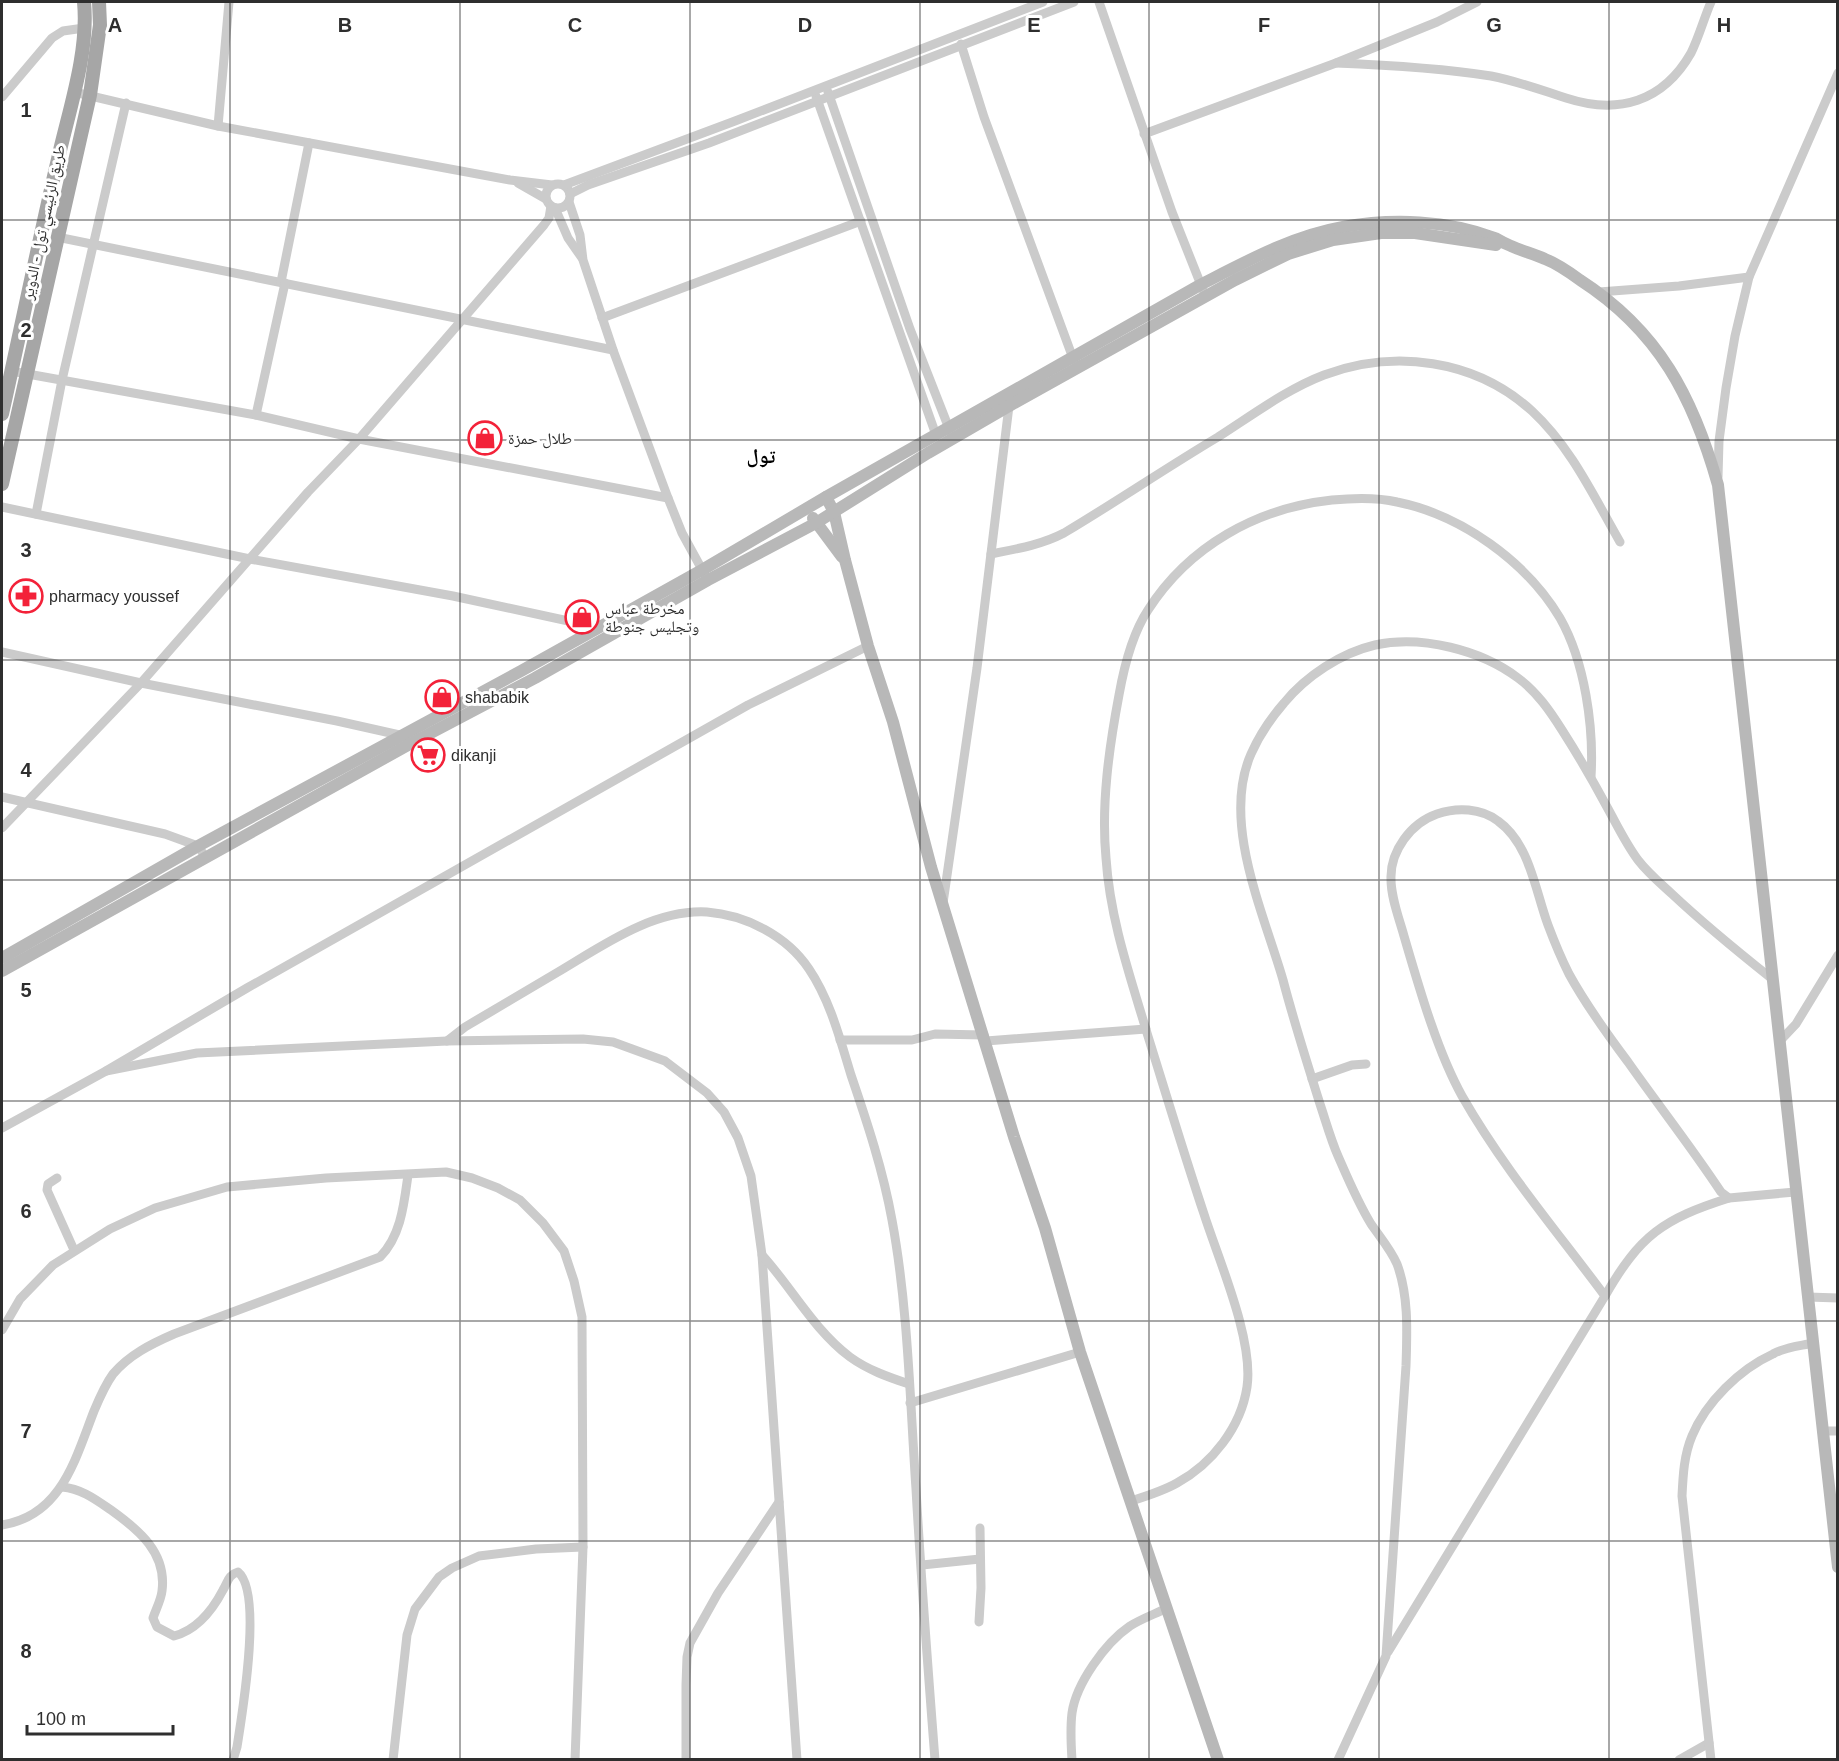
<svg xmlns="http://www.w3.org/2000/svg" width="1839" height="1761" font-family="Helvetica,'Noto Naskh Arabic',sans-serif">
<rect width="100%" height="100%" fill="#fff"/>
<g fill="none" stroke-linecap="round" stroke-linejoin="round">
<g stroke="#cbcbcb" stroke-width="9">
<polyline points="1099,2 1172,212 1203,290"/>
<polyline points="961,44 984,117 1074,361"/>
<path d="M1336 63C1387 65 1440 68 1491 76 1517 81 1541 90 1566 98 1618 115 1663 102 1691 53 1699 37 1704 18 1711 2"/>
<polyline points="74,92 218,126 510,180 552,185"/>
<polyline points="828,92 910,329 950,431"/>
<polyline points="816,96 936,435"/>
<polyline points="2,97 52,38 63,31 84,28"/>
<polyline points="218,126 229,2"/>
<polyline points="1144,134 1336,63 1437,22 1477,2"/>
<polyline points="518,183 546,199"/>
<circle cx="558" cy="196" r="12"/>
<polyline points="564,185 735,121 1043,2"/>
<polyline points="570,194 588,185 709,143 1074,2"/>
<polyline points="569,202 580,235 583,260 613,350 668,498 682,533 705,575"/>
<polyline points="555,208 568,238 582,258"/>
<polyline points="57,237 613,350"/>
<polyline points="281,282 309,143"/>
<polyline points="1599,292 1679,286 1749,277"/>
<polyline points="602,318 861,221"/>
<polyline points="11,371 256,415 359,439 668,498"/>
<polyline points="256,415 285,283"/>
<polyline points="1718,477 1719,441 1726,388 1735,336 1749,277 1838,73"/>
<polyline points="2,507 250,559 453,596 596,627 597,630"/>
<polyline points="36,514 62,380 126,103"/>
<path d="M991 554C1016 549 1041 545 1064 533 1116 502 1166 468 1218 437 1251 416 1287 389 1324 375 1394 349 1475 359 1532 411 1571 447 1594 497 1620 542"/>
<polyline points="2,652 141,683 337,721 404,736"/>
<polyline points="2,797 165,834 198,846 206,858"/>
<polyline points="2,828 141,683 308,492 359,439 544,225 549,218 551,206"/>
<polyline points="943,903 977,668 1009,406"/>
<polyline points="840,1040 912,1040 935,1034 984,1035"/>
<path d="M447 1041 465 1027C496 1009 527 990 558 972 602 946 653 909 707 912 746 915 787 936 809 969 830 1000 840 1039 851 1075 867 1122 883 1170 892 1220 908 1306 910 1401 916 1489 921 1579 928 1669 935 1760"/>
<polyline points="986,1041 1146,1029"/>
<polyline points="1779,1042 1796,1024 1838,955"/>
<polyline points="106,1071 197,1053 447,1041 583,1039 613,1042 665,1061 707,1093 724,1112 738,1138 751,1176 762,1255 797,1760"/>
<polyline points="1312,1079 1352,1065 1366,1064"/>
<polyline points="2,1128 106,1071 247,988 748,705 868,646"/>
<polyline points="57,1178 48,1184 47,1190 74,1250"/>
<path d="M762 1255C792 1288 814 1330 850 1357 868 1370 888 1377 909 1384"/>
<path d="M1605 1296C1640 1235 1663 1219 1729 1198"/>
<polyline points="1808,1297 1838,1298"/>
<polyline points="2,1330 20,1299 53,1265 110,1229 155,1208 227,1187 326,1178 446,1172 472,1178 498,1188 520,1200 543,1223 564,1251 574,1281 582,1317 583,1547 575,1760"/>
<polyline points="910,1403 1080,1352"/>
<polyline points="1823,1431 1838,1431"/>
<path d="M62 1487C82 1489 95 1499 111 1510 139 1530 167 1553 162 1591 161 1600 156 1609 153 1618L157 1627 174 1636C197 1630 212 1611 223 1590 228 1582 228 1575 238 1572 263 1592 242 1715 237 1747L233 1760"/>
<path d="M1131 1501C1147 1496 1163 1491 1177 1483 1212 1464 1241 1427 1247 1387 1254 1340 1219 1261 1204 1214 1184 1154 1166 1094 1147 1033 1130 976 1110 919 1106 858 1101 805 1109 748 1119 695 1124 667 1132 634 1148 610 1189 546 1257 508 1332 500 1353 498 1376 497 1397 502 1461 515 1526 561 1560 618 1585 662 1594 727 1591 777"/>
<path d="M2 1525C61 1516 75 1460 94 1411 99 1399 105 1385 113 1374 129 1355 151 1344 174 1334L380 1257C401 1236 404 1204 408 1175"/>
<polyline points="922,1565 980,1559"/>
<polyline points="979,1622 981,1588 980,1528"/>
<path d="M1388 1652 1605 1296C1556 1230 1503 1168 1462 1096 1437 1051 1419 987 1404 936 1399 918 1391 898 1391 879 1390 851 1411 823 1437 814 1457 807 1481 808 1498 821 1530 844 1535 890 1548 925 1554 941 1561 958 1569 974 1586 1005 1607 1034 1628 1062 1659 1106 1692 1148 1721 1192L1729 1198 1795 1192"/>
<polyline points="393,1760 407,1635 415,1609 439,1577 452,1568 479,1556 536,1549 583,1547"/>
<polyline points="686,1760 686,1685 687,1657 690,1643 718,1593 779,1502"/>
<path d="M1072 1760C1071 1744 1070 1729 1072 1713 1076 1684 1105 1643 1130 1626 1141 1619 1155 1614 1167 1608"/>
<path d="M1338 1760 1386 1656 1406 1366C1407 1333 1409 1296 1397 1264 1391 1250 1380 1237 1371 1224 1358 1203 1348 1179 1338 1156 1331 1140 1326 1122 1320 1104 1307 1063 1294 1022 1283 980 1264 914 1221 822 1251 754 1259 736 1271 718 1284 703 1306 676 1341 653 1375 645 1422 635 1481 650 1518 678 1537 692 1550 711 1562 730 1578 755 1593 781 1607 807 1617 825 1626 844 1638 860 1648 873 1660 883 1672 894 1704 924 1737 951 1771 978"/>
<polyline points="1679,1760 1709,1743"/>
<path d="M1711 1760 1682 1496C1683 1475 1684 1455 1692 1436 1706 1402 1740 1369 1773 1354 1785 1347 1800 1346 1813 1343"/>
</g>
<g stroke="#b8b8b8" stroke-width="12">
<polyline points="826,497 834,512 845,560 868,646 893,722 931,867 1014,1137 1045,1228 1080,1352 1218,1760"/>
<polyline points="813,518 842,557"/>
<path d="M2 958 198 846 521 671 702 570 826 497 1200 285C1245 262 1292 236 1343 227 1392 218 1448 220 1495 238 1500 241 1506 244 1511 246 1522 251 1534 254 1545 259 1558 264 1569 272 1580 280 1659 331 1693 397 1718 485L1838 1567"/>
<polyline points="2,971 408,745 535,678 708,580 816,523 928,453 1009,406 1235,280 1288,254 1333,240 1381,233 1415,233 1496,245"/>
</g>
<g stroke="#a6a6a6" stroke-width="14">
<path d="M2 414C21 329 38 244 58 159 69 110 89 52 84 2"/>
<polyline points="2,484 90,95 100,25 99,2"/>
</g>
</g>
<path fill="none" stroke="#2e2e2e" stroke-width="1.5" stroke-opacity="0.55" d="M230 2V1760M460 2V1760M690 2V1760M920 2V1760M1149 2V1760M1379 2V1760M1609 2V1760M2 220H1838M2 440H1838M2 660H1838M2 880H1838M2 1101H1838M2 1321H1838M2 1541H1838"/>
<defs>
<symbol id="shop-ring" viewBox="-11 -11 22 22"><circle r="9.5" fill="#fff" stroke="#f32239" stroke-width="1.5"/><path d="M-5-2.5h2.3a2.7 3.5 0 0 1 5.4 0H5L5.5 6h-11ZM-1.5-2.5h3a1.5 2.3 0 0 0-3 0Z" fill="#f32239"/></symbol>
<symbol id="pharmacy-ring" viewBox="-11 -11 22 22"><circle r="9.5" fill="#fff" stroke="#f32239" stroke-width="1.5"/><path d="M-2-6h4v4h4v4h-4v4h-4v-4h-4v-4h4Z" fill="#f32239"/></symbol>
<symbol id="supermarket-ring" viewBox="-11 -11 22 22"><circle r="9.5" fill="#fff" stroke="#f32239" stroke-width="1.5"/><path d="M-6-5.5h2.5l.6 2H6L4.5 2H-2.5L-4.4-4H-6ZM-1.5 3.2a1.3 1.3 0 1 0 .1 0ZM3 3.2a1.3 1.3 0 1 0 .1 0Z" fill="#f32239"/></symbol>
</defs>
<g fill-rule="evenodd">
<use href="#shop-ring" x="466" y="419" width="38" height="38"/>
<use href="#pharmacy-ring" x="7" y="577" width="38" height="38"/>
<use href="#shop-ring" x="563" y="598" width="38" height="38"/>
<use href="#shop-ring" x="423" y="678" width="38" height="38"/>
<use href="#supermarket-ring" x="409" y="736" width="38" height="38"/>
</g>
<g text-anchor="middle" stroke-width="6" stroke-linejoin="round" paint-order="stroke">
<g font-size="16" fill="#2e2e2e" stroke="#fff">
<text transform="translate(43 222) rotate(-78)" y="6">طريق الرئيسي تول - الدوير</text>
</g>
<g font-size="16" fill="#2e2e2e" stroke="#fff" text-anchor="start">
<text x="508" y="444">طلال حمزة</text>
<text x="49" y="602">pharmacy youssef</text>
<text x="605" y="614">مخرطة عباس<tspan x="605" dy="18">وتجليس جنوطة</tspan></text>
<text x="465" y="703">shababik</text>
<text x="451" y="761">dikanji</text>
</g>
<g font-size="20" font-weight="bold" fill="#000" stroke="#fff">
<text x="761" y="463">تول</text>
</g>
</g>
<g font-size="20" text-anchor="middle" font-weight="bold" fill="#2e2e2e" stroke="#fff" stroke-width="6" stroke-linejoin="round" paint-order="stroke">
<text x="115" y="32">A</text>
<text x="345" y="32">B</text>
<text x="575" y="32">C</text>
<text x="805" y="32">D</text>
<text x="1034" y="32">E</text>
<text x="1264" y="32">F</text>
<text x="1494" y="32">G</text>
<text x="1724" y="32">H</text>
<text x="26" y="117">1</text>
<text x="26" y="337">2</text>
<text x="26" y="557">3</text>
<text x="26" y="777">4</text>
<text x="26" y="997">5</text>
<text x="26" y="1218">6</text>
<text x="26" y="1438">7</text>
<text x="26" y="1658">8</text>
</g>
<rect width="1839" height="1761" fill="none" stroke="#2e2e2e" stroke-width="6"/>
<path d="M27 1725v9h146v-9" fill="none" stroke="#2e2e2e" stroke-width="3"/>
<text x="36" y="1725" font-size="18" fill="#2e2e2e" stroke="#ffffff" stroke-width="4.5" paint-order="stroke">100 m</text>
</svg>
